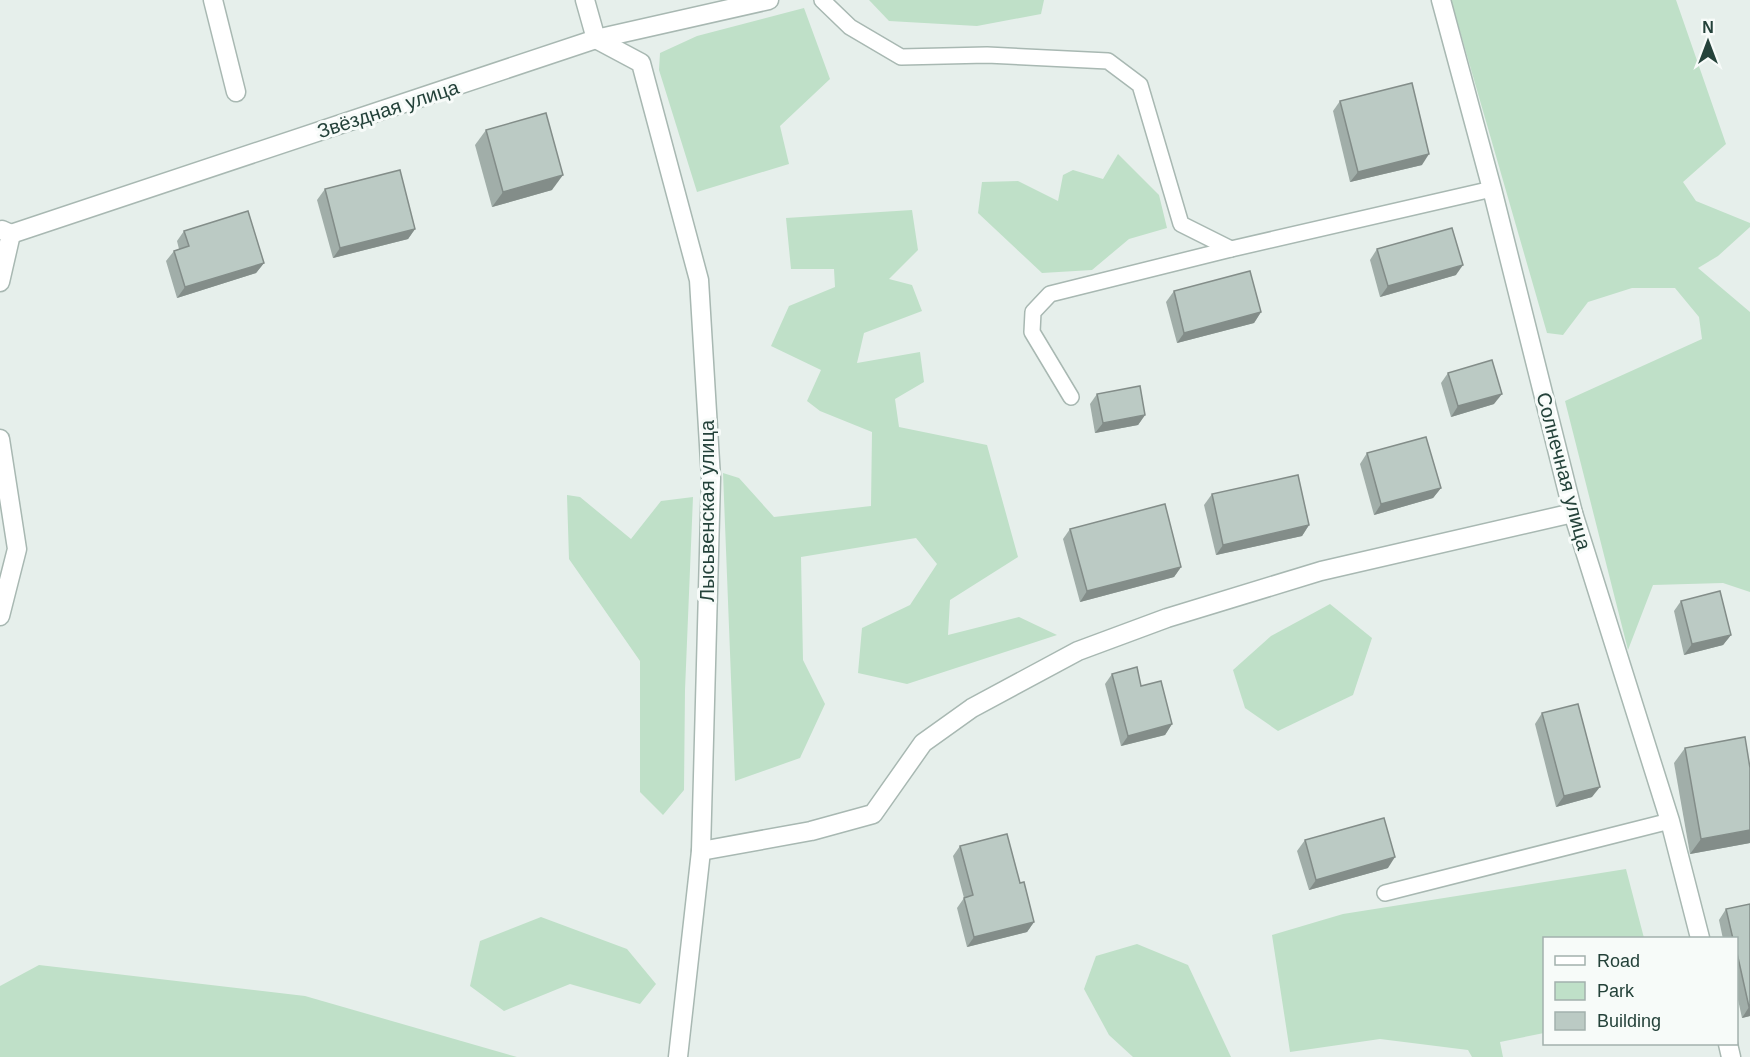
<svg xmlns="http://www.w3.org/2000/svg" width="1750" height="1057" font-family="Helvetica,sans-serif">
<rect width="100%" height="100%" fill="#e6efeb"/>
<g fill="#bfe0c8">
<polygon points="869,0 1044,0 1041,14 977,26 889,21"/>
<polygon points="1451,0 1676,0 1726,144 1683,182 1696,201 1750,223 1750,227 1718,256 1698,268 1750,312 1750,592 1723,583 1653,585 1628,650 1565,401 1702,339 1699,317 1675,288 1632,288 1588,302 1563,335 1547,333"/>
<polygon points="804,8 830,79 780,126 789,164 697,192 659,70 660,53 697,36"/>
<polygon points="1118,154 1159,195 1167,228 1129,239 1092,270 1042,273 978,213 982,182 1018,181 1058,201 1063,175 1073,170 1103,179"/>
<polygon points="912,210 918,250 889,279 912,285 922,311 864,333 857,363 920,352 924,382 895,399 899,427 987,445 1018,557 950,600 948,635 1019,617 1057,635 907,684 858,673 862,628 910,605 937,564 916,538 801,557 803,660 825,704 800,758 735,781 723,473 739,478 774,517 871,506 872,432 820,411 807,401 821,370 771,346 789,306 835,287 834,269 791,269 786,218"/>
<polygon points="567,495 580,497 631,539 661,501 693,497 685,690 684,790 663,815 640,792 640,661 569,559"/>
<polygon points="1330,604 1372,638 1353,695 1278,731 1245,708 1233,670 1271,636"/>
<polygon points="1626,869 1644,938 1544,938 1544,1033 1500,1042 1503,1057 1472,1057 1468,1050 1380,1039 1290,1052 1272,935 1343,914"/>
<polygon points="541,917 627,949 656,984 640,1004 570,984 504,1011 470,986 480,941"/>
<polygon points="1137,944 1188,965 1231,1057 1133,1057 1109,1035 1084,989 1096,956"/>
<polygon points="39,965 305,996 517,1057 0,1057 0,986"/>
</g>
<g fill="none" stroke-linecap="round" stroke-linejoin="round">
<defs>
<g id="service">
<polyline points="822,0 850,27 901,57 987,55 1108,61 1140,85 1181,224 1231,249 1492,189"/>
<polyline points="1071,397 1032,332 1033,312 1050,294 1231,249"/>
<polyline points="1385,893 1670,821"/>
</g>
<g id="minor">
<polyline points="213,0 236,92"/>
<polyline points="585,0 596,39 641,63 699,280 711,478 701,851 678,1057"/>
<polyline points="1441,0 1492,189 1573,513 1670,821 1700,938"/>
<polyline points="11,234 596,39 769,0"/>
<polyline points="0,282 11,234 2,230"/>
<polyline points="0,439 17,549 0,616"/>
<polyline points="701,851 811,831 873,814 923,743 972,708 1078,651 1167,618 1321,571 1573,513"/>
<polyline points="1728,1044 1731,1057"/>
</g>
</defs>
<use href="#service" stroke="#a8b8b2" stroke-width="18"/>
<use href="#minor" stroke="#a8b8b2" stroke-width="21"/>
<use href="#service" stroke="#fff" stroke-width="15"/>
<use href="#minor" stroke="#fff" stroke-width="18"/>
</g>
<g fill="#a1aea9">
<polygon points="1340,101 1422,165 1350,182 1333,111"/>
<polygon points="486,130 552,190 492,207 475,145"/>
<polygon points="325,189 415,229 408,239 333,258 317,200"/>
<polygon points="184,231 264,263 256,273 177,298 166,261 174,251 179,249 177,241"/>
<polygon points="1377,249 1456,275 1380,297 1370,260"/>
<polygon points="1174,291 1261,312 1254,323 1177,343 1166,302"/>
<polygon points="1448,373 1494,404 1451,417 1441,383"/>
<polygon points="1097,394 1145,415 1138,425 1095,433 1090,404"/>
<polygon points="1367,453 1441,488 1433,498 1374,515 1360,464"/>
<polygon points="1212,494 1309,525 1302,536 1216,555 1204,505"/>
<polygon points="1070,529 1181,567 1174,577 1080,602 1063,539"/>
<polygon points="1681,601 1731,635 1723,645 1684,655 1674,611"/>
<polygon points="1112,674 1141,686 1172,724 1165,735 1121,746 1105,684"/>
<polygon points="1542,713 1592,797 1556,807 1535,724"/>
<polygon points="1685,748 1750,768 1750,843 1690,854 1674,763"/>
<polygon points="1305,840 1388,868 1309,890 1297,851"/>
<polygon points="960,846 1020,883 1034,922 1027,932 967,947 957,908 964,898 953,856"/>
<polygon points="1750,904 1750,1016 1742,1018 1737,995 1737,939 1723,939 1719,920 1726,909"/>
</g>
<g fill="#838d89">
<polygon points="1429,154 1422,165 1350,182 1358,172"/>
<polygon points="563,175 552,190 492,207 503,192"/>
<polygon points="415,229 408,239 333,258 340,248"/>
<polygon points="264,263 256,273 177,298 185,287"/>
<polygon points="1463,265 1456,275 1380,297 1388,286"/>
<polygon points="1261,312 1254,323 1177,343 1184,333"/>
<polygon points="1502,394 1494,404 1451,417 1458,406"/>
<polygon points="1145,415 1138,425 1095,433 1103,423"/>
<polygon points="1441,488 1433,498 1374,515 1381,504"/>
<polygon points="1309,525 1302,536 1216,555 1223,545"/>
<polygon points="1181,567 1174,577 1080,602 1087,591"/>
<polygon points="1731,635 1723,645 1684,655 1692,644"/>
<polygon points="1172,724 1165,735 1121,746 1128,736"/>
<polygon points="1600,787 1592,797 1556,807 1564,796"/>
<polygon points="1750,830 1750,843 1690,854 1701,839"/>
<polygon points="1395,857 1388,868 1309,890 1316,880"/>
<polygon points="1034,922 1027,932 967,947 974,937"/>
<polygon points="1749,1007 1750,1007 1750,1016 1742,1018"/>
</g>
<g fill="#bbcac4" stroke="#838d89" stroke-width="1.5">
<polygon points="1412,83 1429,154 1358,172 1340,101"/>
<polygon points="546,113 563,175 503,192 486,130"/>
<polygon points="400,170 415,229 340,248 325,189"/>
<polygon points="248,211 264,263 185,287 174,251 189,246 184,231"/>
<polygon points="1452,228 1463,265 1388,286 1377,249"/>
<polygon points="1250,271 1261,312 1184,333 1174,291"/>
<polygon points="1492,360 1502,394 1458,406 1448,373"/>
<polygon points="1140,386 1145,415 1103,423 1097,394"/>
<polygon points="1426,437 1441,488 1381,504 1367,453"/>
<polygon points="1298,475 1309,525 1223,545 1212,494"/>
<polygon points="1165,504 1181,567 1087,591 1070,529"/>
<polygon points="1720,591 1731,635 1692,644 1681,601"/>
<polygon points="1137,667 1141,686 1161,681 1172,724 1128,736 1112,674"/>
<polygon points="1578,704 1600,787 1564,796 1542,713"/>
<polygon points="1745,737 1750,768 1750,830 1701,839 1685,748"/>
<polygon points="1384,818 1395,857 1316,880 1305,840"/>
<polygon points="1007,834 1020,883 1024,882 1034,922 974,937 964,898 973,895 960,846"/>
<polygon points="1750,904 1750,1007 1749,1007 1737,953 1737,939 1733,939 1726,909"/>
</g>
<g text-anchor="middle" stroke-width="6" stroke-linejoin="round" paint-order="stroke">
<g font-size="20" fill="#24423a" stroke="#f7fbf9">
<text transform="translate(388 109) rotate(-18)" y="7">Звёздная улица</text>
<text transform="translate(1564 471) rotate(75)" y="7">Солнечная улица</text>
<text transform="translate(707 511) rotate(-90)" y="7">Лысьвенская улица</text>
</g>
</g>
<rect x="1543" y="937" width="195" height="108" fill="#f7fbf9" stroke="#a3b1ad" stroke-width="1.5"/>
<rect x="1555" y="956" width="30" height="9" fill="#ffffff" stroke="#a3b1ad" stroke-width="1.5"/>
<text x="1597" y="967" font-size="18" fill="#24423a">Road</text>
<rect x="1555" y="982" width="30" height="18" fill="#bfe0c8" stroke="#a3b1ad" stroke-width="1.5"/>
<text x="1597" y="997" font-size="18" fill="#24423a">Park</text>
<rect x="1555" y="1012" width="30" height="18" fill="#bbcac4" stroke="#a3b1ad" stroke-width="1.5"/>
<text x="1597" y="1027" font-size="18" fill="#24423a">Building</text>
<g transform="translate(1708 42)" stroke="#f7fbf9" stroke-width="4.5" paint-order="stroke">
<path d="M0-4.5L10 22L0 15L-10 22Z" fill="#24423a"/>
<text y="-9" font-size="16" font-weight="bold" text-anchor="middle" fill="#24423a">N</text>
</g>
</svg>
